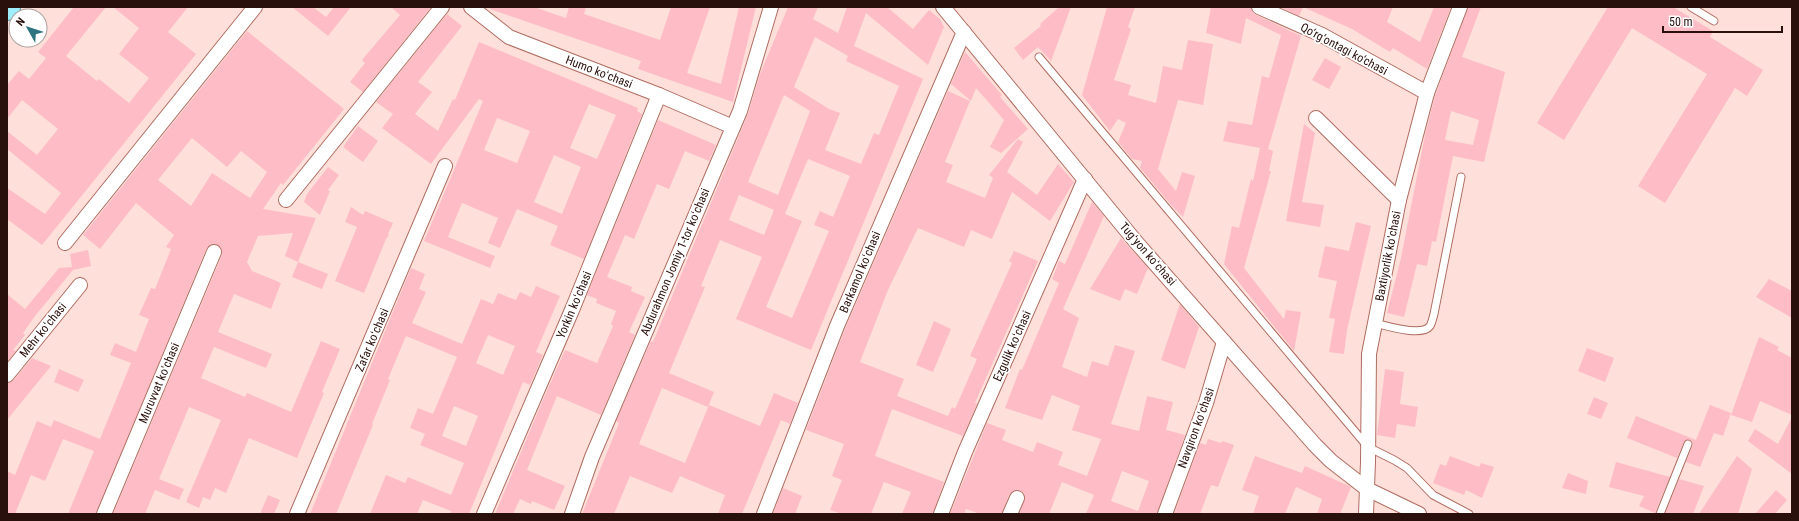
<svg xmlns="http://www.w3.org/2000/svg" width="1799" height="521" font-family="'Roboto Condensed',sans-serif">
<rect width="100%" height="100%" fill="#fedfd9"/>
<g fill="#febdc6" fill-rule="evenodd">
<polygon points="74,7 106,7 66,56 97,81 99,79 129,103 149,78 119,54 139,28 113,7 188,7 168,32 196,54 42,245 7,219 7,188 45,214 61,193 7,149 7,131 37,155 58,129 22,100 7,119 7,85 19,71 29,79 46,58 38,52"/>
<polygon points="292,7 313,7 326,17 334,7 351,7 328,36"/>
<polygon points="391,7 431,7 363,92 350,82 365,63 362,60 400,15"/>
<polygon points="490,7 534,7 566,18 569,7 586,7 584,14 660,40 671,7 710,7 687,73 721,84 739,7 756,7 733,102 638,69 641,61 490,9"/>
<path d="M788 7H818L813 19 838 33 847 7H887L913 29 929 10 940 19 944 27 928 65 866 13 854 46 923 79 811 350 736 319 762 257 720 240 701 286 705 287 669 373 714 392 708 407 662 388 639 444 685 463 709 405 760 426 774 393 798 403 790 424 781 420 742 514H718L725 495 680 476 672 493 630 476 614 514H582L619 423 616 421 651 341 653 342 748 114 760 74ZM815 37 848 56 846 61 899 86 879 135 874 133 861 164 825 150 840 113 829 109 794 87ZM784 95 810 111 778 195 748 182ZM808 159 850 176 833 217 820 211 814 225 829 231 792 318 766 307 802 221 785 214ZM739 195 774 210 764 235 729 220Z"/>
<polygon points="1059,7 1071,7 1051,61 1038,47 1023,60 1014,48 1041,26 1040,24"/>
<polygon points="1107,7 1135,7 1128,27 1131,29 1114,80 1131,85 1128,95 1156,103 1163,66 1182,70 1188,40 1213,44 1203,105 1178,100 1158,169 1176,191 1182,172 1195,176 1183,217 1172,206 1140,168 1142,161 1132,159 1118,142 1126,123 1118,119 1110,131 1082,95"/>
<polygon points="1211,7 1251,7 1252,12 1256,15 1301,36 1268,149 1273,151 1269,171 1271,171 1244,268 1284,319 1286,310 1301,312 1294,351 1224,264 1232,226 1239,228 1251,179 1253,181 1260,148 1223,141 1228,121 1252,125 1262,76 1269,78 1281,35 1246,18 1241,44 1206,33"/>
<polygon points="1280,7 1393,7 1387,22 1420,42 1434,7 1451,7 1427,69 1393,48 1390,52 1352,29 1303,7 1299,16"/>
<path d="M1468 7H1481L1462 57 1505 72 1484 162 1453 156 1436 242 1432 241 1427 266 1417 264 1404 317 1387 313 1401 258 1425 135 1435 96ZM1451 111 1479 120 1473 145 1445 140Z"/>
<polygon points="1608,7 1673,7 1713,31 1710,37 1763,70 1747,96 1735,88 1665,203 1638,186 1707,74 1632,28 1564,140 1537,123"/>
<path d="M447 14 462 26 418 82 432 92 415 114 438 131 453 99 455 100 479 42 638 108 637 111 642 114 584 259 550 245 558 226 517 209 500 248 488 243 498 218 462 203 448 237 495 256 490 268 424 241 483 101 479 99 431 164 382 128 393 114 376 102ZM589 104 616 115 597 159 570 148ZM497 118 530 131 517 163 484 150ZM554 155 581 167 562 214 534 202Z"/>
<path d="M247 31 344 109 283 185 281 183 263 209 316 218 298 262 285 256 293 233 258 236 247 262 252 271 281 283 271 309 234 294 218 332 272 354 266 368 214 347 201 378 245 397 247 393 291 412 321 341 340 349 322 392 324 393 297 458 249 438 226 493 215 488 210 500 203 497 199 508 186 502 221 420 189 407 159 479 184 489 179 500 155 490 145 514H113L222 255 220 247 213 244 206 249 96 514H68L94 451 63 439 45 481 31 475 15 514H7V471L15 475 37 421 51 427 54 420 100 439 131 363 110 355 115 343 136 352 149 319 139 315 151 288 155 289 171 249 166 247 174 235 136 203 100 249 83 235ZM192 138 227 167 241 151 267 172 250 198 212 173 191 206 158 180Z"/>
<polygon points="965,52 1002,95 1000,97 1028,129 1001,153 990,147 1004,120 976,88 971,101 951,84"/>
<polygon points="1325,58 1341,67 1329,89 1312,80"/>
<polygon points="948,91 970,101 945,162 953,165 946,182 985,198 993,178 989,175 1018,139 1023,142 1007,172 1037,195 1058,164 1074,182 1050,221 1012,192 992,239 971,230 964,247 918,228 888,290 860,362 904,379 897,396 948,416 952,407 955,409 977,359 970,356 1012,263 1009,261 1014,251 1038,261 975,403 977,404 963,436 892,409 875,456 944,482 933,514 902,514 911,492 884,482 871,514 842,514 830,510 842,480 832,476 844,444 806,430 845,329"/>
<polygon points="658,120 716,145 709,161 685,151 669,189 657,184 634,239 625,235 607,277 632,287 631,291 645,297 629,332 635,335 601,415 557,396 527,470 565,486 554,510 532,501 531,504 520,499 513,514 495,514 545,395 565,350 597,363 613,326 611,324 616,311 596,303 597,299 587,295"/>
<polygon points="1304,124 1315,133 1302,202 1324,205 1320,227 1286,221"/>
<polygon points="358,126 378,141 363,162 343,147"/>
<polygon points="328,167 339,175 328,190 330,191 320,215 304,202 307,194"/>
<path d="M1092 202 1104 216 1063 309 1079 318 1062 367 1087 377 1092 361 1108 366 1115 345 1135 351 1111 424 1139 431 1147 396 1173 402 1166 430 1185 435 1184 438 1157 514H1086L1094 495 1062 482 1049 514H1019L1025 497 1024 493 1016 490 1009 495 1002 514H980L966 509 964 514H950L987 423 1006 430 1002 440 1033 452 1037 442 1063 452 1058 465 1087 476 1101 439 1072 430 1080 406 1052 395 1042 420 1005 408 1020 369 1022 370 1059 283 1052 279 1059 261 1065 264ZM1122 471 1149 481 1138 511 1111 501Z"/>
<polygon points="351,207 363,215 365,211 393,223 388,234 389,235 386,239 364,293 335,281 357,227 345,222"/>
<polygon points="1356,222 1371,226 1347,330 1344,354 1329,352 1335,319 1329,318 1337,281 1318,277 1325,246 1349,251"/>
<polygon points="1121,238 1148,268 1137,294 1125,289 1120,301 1090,289"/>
<polygon points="88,250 91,266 73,270 35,316 23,333 25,335 13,350 16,351 7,362 7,294 25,309 59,268 72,267 70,254"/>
<polygon points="298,262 328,274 322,289 292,277"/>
<path d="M411 268 425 274 419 289 426 292 412 323 462 344 481 299 493 304 498 293 516 300 520 292 531 297 536 286 560 296 536 352 543 355 530 385 523 382 469 514H450L451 511 423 500 417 514H370L386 475 405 483 408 477 451 495 464 463 420 445 425 434 410 428 418 408 433 414 457 357 406 336 388 379 390 380 372 424 373 425 336 514H310ZM488 335 515 346 503 375 476 363ZM454 406 478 416 466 446 442 436Z"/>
<polygon points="1769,279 1792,291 1792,318 1756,297"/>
<polygon points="1180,304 1199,327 1185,369 1161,360"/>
<polygon points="934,321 951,329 933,372 916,365"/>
<polygon points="1759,337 1779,347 1777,350 1792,358 1792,415 1760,401 1752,422 1731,415"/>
<polygon points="1587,348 1614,358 1605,382 1578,371"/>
<polygon points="32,358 51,366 7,420 7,383 14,380"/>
<polygon points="59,369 84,380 78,392 54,382"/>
<polygon points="1385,369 1404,372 1400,404 1418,407 1415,427 1397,424 1395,438 1377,435"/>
<polygon points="1594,397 1608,403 1601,419 1587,414"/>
<polygon points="1710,405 1731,413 1723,436 1714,433 1700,467 1686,462 1693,445 1692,441 1689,439 1684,442 1677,458 1627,438 1636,416 1696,440"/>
<polygon points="1792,417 1792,474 1748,441 1755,429 1778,444"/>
<polygon points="1208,439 1221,443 1222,441 1234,445 1218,487 1211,485 1200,514 1174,514 1200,443 1206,445"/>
<polygon points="1255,456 1302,473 1305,466 1349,486 1351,487 1340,514 1317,514 1322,499 1296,487 1285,514 1253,514 1259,496 1242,490"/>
<polygon points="1450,456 1479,467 1481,463 1494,467 1482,498 1466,490 1464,495 1433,483 1440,464 1446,466"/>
<polygon points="1737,456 1752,469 1738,514 1699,514"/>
<polygon points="1616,462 1670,477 1655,513 1639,506 1644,496 1609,487"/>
<polygon points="1568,473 1588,481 1586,494 1562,488"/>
<polygon points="1679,479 1704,486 1693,514 1665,514"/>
<polygon points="783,488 802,496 795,514 773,514"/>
<polygon points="1776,490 1787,500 1775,514 1755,514"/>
<polygon points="268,495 280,500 274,514 260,514"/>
</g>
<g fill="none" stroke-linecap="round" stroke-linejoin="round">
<defs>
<g id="lane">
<polyline points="1691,7 1714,21"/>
<polyline points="1039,57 1368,447 1394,460 1407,468 1433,495 1469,514"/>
<path d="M1375 323C1387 326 1422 337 1430 326 1432 323 1433 317 1434 314L1461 177"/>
<polyline points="1660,514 1688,444"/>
</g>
<g id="street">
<polyline points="471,7 509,37 659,95 733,127"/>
<polyline points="943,7 1136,242 1315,445 1331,461 1367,489 1419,514"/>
<polyline points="1259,7 1322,35 1427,93"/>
<polyline points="1316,118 1399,200"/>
<polyline points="286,200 442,7"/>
<polyline points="65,243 255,7"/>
<polyline points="7,375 80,285"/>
<polyline points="104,514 214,252"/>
<polyline points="297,514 445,166"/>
<polyline points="484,514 572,310 659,95"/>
<polyline points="572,514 592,457 740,111 771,7"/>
<polyline points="764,514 837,326 964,32"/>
<polyline points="941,514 965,452 1085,179"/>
<polyline points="1010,514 1017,498"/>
<polyline points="1165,514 1206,403 1224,342"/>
<polyline points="1366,514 1368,462 1369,354 1399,200 1427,93 1460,7"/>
</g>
<polyline id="primary" points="7,9 9,7"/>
</defs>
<use href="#lane" stroke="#b06d62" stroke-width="9"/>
<use href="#street" stroke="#b06d62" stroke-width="16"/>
<use href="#primary" stroke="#4b98a4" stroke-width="24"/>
<use href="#lane" stroke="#fff" stroke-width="7"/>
<use href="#street" stroke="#fff" stroke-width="14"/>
<use href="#primary" stroke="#9eedfa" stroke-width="22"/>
</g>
<g text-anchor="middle" stroke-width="3.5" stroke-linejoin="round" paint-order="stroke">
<g font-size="12" fill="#2a100c" stroke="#fff">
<text transform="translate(1344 49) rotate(28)" y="4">Qo‘rg‘ontagi ko‘chasi</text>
<text transform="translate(599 72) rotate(21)" y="4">Humo koʻchasi</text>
<text transform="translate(1148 254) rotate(49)" y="4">Tugʻyon koʻchasi</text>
<text transform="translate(1388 256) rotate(-79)" y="4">Baxtiyorlik koʻchasi</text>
<text transform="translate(675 262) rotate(-67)" y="4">Abdurahmon Jomiy 1-tor koʻchasi</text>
<text transform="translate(860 272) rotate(-67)" y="4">Barkamol koʻchasi</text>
<text transform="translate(574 305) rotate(-67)" y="4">Yorkin koʻchasi</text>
<text transform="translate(43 330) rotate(-51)" y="4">Mehr koʻchasi</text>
<text transform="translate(372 340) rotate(-67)" y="4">Zafar koʻchasi</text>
<text transform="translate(1012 346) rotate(-66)" y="4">Ezgulik koʻchasi</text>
<text transform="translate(159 383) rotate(-67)" y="4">Muruvvat koʻchasi</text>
<text transform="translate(1196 428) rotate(-70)" y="4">Navqiron koʻchasi</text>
</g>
</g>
<rect width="1799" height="521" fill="none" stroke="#2a100c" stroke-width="16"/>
<g transform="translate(28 28) rotate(309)"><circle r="19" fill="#ffffff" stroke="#aa9f9e"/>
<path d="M0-3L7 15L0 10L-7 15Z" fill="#2d7480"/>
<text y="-6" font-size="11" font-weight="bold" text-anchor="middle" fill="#2a100c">N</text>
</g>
<path d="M1663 26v6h119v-6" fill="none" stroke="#2a100c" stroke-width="2"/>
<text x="1669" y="26" font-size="12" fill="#2a100c" stroke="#ffffff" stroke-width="3" paint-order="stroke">50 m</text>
</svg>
